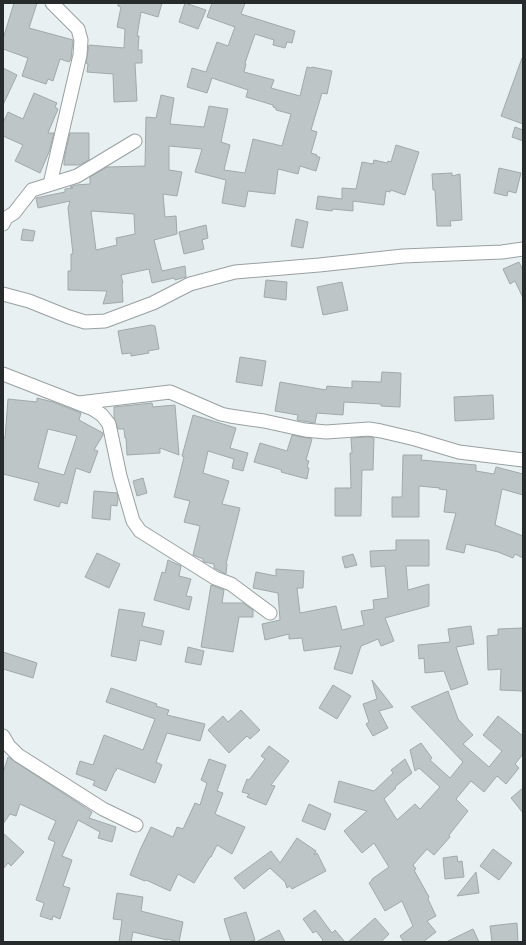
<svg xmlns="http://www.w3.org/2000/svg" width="526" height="945" font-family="Quicksand,sans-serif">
<rect width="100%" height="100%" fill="#e8f0f2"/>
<g fill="#bdc5c6" stroke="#a1a9ab" fill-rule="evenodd">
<polygon points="14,3 37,3 29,28 73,40 71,59 69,62 60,59 53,81 48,79 46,84 22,76 28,58 3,49 3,39"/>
<polygon points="118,3 162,3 158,17 141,12 137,36 139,36 138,50 142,50 142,63 135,63 137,101 114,102 113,74 87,72 88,64 86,63 89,45 124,48 125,29 117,27 121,7 118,6"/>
<polygon points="185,3 206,10 198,29 179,22"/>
<path d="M212 3H245L241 14 295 31 292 43 287 42 285 48 273 45 274 40 255 34 245 63 246 64 244 72 274 80 271 88 300 96 307 67 311 68 312 67 332 71 327 94 322 93 311 130 317 132 311 153 317 155V157H320L316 171 300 166 298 174 278 169 275 194 248 191 245 207 222 203 226 180 195 172 202 149 169 146V170L182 172 177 196 163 194 165 217 176 216 177 234 154 240 162 271 185 266 186 277 175 280 174 278 152 283 149 269 121 275 123 283 122 284 123 302 103 304 107 291 68 290V271H71V254H73L68 208 70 201 38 208 36 198 65 192V189L73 188 70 187 76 185 90 184V177L107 167 145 166 146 117 156 118 161 95 174 98 170 124 204 127 209 106 228 109 221 142 230 145 224 170 245 173 253 139 282 146 291 114 276 110V108L273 107V105L246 97 248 90 212 78 207 93 187 87 192 68 206 72 217 42 228 46 235 27 207 17ZM91 211 134 214 135 234 116 238 117 245 96 250Z"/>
<polygon points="522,58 523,58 523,124 501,116"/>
<polygon points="3,68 17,75 3,105"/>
<polygon points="34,93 57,103 55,107 58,109 48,133 54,133 49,152 40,173 15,161 23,145 3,136 3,123 8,112 23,119"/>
<polygon points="515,127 523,130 523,141 512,137"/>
<polygon points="70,133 89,133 89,160 79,165 64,165 64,159"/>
<polygon points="396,145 419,152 405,195 391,190 390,192 386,191 384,205 353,201 353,211 333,209 332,211 316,209 318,196 342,199 342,188 356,189 362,162 373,164 374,160 387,163 388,161 391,162"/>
<polygon points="499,168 521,173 516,193 508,191 507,196 494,193"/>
<polygon points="452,173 452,176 460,174 462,220 450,221 451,226 437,226 435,190 433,190 432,174"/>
<polygon points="296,219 308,222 303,248 291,246"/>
<polygon points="206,225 208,238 202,240 204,249 184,254 179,232"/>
<polygon points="23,229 35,231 33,241 21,240"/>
<polygon points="519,262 523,270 523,298 515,281 510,284 503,269"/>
<polygon points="266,280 287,282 286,300 264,297"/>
<polygon points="342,282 348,310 323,315 317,287"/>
<polygon points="151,325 155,326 159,349 148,351 149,353 131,356 131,353 122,354 118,331"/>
<polygon points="240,357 266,361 262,386 236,382"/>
<polygon points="382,372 401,373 400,407 381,406 381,404 344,402 343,415 317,413 315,423 297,420 298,415 275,411 280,382 326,390 327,386 352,388 352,381 381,382"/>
<polygon points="493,395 494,419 455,421 454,397"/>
<path d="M37 398 53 402 81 413 79 420 103 433V435L94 450 98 451 90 473 76 468 67 504 61 502 59 507 34 500 39 483 3 474V437L5 438 8 399 37 402ZM48 429 77 436 64 475 38 468Z"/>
<polygon points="152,403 153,407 175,405 179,455 160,448 160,453 127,455 126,438 125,438 124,429 118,429 114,418 114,407"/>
<polygon points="193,415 236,428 230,448 248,453 243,471 232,468 234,459 208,451 203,473 229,481 222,504 240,508 226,564 227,564 226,574 214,568 214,564 204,562 203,561 203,559 193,555 200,526 184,522 190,501 174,497 184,457 182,456"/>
<polygon points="292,435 312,439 306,460 309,461 307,467 309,468 307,479 281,472 282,470 254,462 260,443 287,451"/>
<polygon points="369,437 374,438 373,470 362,470 361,516 335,516 335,488 351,488 350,453 352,453 351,438"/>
<polygon points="403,455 422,455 421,460 476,465 476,471 494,474 496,467 523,474 523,495 502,489 495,525 523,536 523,558 515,554 513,558 498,552 466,544 464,553 446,549 456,513 444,512 447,490 439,489 440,488 419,486 419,517 392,517 392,497 402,497"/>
<polygon points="143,478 147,493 137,496 133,481"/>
<polygon points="94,491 117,493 118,498 117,506 111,505 110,520 92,518"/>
<polygon points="396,540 429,540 429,566 406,566 408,590 429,584 429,606 385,618 394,641 381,646 378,639 361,646 352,674 334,669 341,646 304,651 302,638 289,639 289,634 265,640 262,624 280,620 278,593 253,588 256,572 276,576 276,569 304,571 303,588 297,588 300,613 336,606 342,630 364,625 361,611 374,609 373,600 388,598 385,566 371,567 370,551 396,550"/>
<polygon points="97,553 120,564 109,588 85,577"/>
<polygon points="353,554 357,565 345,568 342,557"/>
<polygon points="168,560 181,566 179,576 191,579 186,596 192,597 189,610 154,600 162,572 165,573"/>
<polygon points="211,585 224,590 222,603 243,603 253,610 253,617 239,617 233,652 201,647"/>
<polygon points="119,609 145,613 142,626 164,631 161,645 140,640 136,661 111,656"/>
<polygon points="471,626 474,644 456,647 468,684 451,690 444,671 425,673 424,658 419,659 418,645 450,642 448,629"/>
<polygon points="523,628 523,691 500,690 501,669 488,670 487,636 498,635 498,629"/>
<polygon points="188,647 204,651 201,665 185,662"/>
<polygon points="3,652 37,663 33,678 3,669"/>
<polygon points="372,680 393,707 379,711 388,728 373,736 366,724 369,722 363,704 377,699"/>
<polygon points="333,685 351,696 337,719 319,708"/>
<polygon points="111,688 157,704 156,706 169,710 167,715 205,724 200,741 167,733 156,762 162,765 155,783 117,768 116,771 115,771 106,791 93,785 95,781 76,774 80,761 93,765 104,735 143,750 155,719 106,702"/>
<polygon points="448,691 458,719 473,735 463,744 489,767 502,751 483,735 498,716 523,736 523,754 515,764 519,768 506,784 497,776 484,792 471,781 456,799 468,811 449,835 450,837 434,855 427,849 413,865 416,869 414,870 429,897 428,899 436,916 427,921 436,932 423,942 404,942 400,936 413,926 402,901 385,911 369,883 372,880 372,879 389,867 374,843 362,853 344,831 367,811 334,802 339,781 374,791 393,773 391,770 405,759 412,773 395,787 396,788 384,799 397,820 415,804 420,809 440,787 419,768 415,771 410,750 421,743 432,758 430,760 450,778 463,762 411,707"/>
<polygon points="241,710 260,730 250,739 247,736 229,753 208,730 223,716 228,722"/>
<polygon points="269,746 289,761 271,785 275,786 266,805 247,797 249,794 242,792 247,779 249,780 265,759 261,756"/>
<polygon points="8,757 92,812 89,818 116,827 112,842 98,838 100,832 78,820 62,856 72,860 63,886 70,888 60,919 53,916 52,920 40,916 44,903 36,900 55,842 48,839 56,821 20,804 16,816 10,814 3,824 3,773"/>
<polygon points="209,759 226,765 217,791 223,793 215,814 245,827 232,854 217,845 211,857 210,857 194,883 178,874 170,891 146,880 145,881 130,875 140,850 151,827 173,837 177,827 183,829 195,803 200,805 207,783 201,780"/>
<polygon points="523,788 523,813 511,798"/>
<polygon points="309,804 331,814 325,830 302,821"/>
<polygon points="3,833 24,852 11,866 8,863 3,869"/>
<polygon points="297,838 316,851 314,855 317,853 326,871 292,889 290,886 287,888 285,882 270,868 244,889 234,878 271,851 280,863"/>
<polygon points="493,849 512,863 499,880 480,866"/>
<polygon points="457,856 458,862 462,861 464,877 445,879 443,858"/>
<polygon points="476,872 479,893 457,896"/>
<polygon points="117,893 143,897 141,911 183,922 179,942 167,939 167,940 133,932 131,942 119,942 122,920 113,919"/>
<polygon points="315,910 332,933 335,930 345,942 321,942 323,940 316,931 313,933 303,919"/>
<polygon points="246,912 255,940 249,942 231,942 224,919"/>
<polygon points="375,918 389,934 381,942 348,942"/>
<polygon points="517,923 518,942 492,942 490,926"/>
<polygon points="473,929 479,942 446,942"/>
<polygon points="279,930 285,942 256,942"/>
</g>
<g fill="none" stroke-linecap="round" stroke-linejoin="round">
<defs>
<g id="street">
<polyline points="50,184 80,55 81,40 78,29 52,3"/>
<polyline points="3,224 6,218 14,213 32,190 77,176 135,141"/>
<polyline points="3,294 29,301 69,317 85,322 105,321 153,303 190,284 235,272 319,265 403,256 502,252 523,249"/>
<polyline points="3,374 93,409 102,415 109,424 120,476 133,521 140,531 215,578 231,584 270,613"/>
<polyline points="79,403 170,392 221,414 230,416 264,421 305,430 326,432 369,429 381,431 415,439 459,452 523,460"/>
<polyline points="3,736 9,746 18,755 103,809 136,825"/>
</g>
</defs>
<use href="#street" stroke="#99a0a2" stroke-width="15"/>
<use href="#street" stroke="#fff" stroke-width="13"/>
</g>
<rect width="526" height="945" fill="none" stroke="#282b2b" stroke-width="8"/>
</svg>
